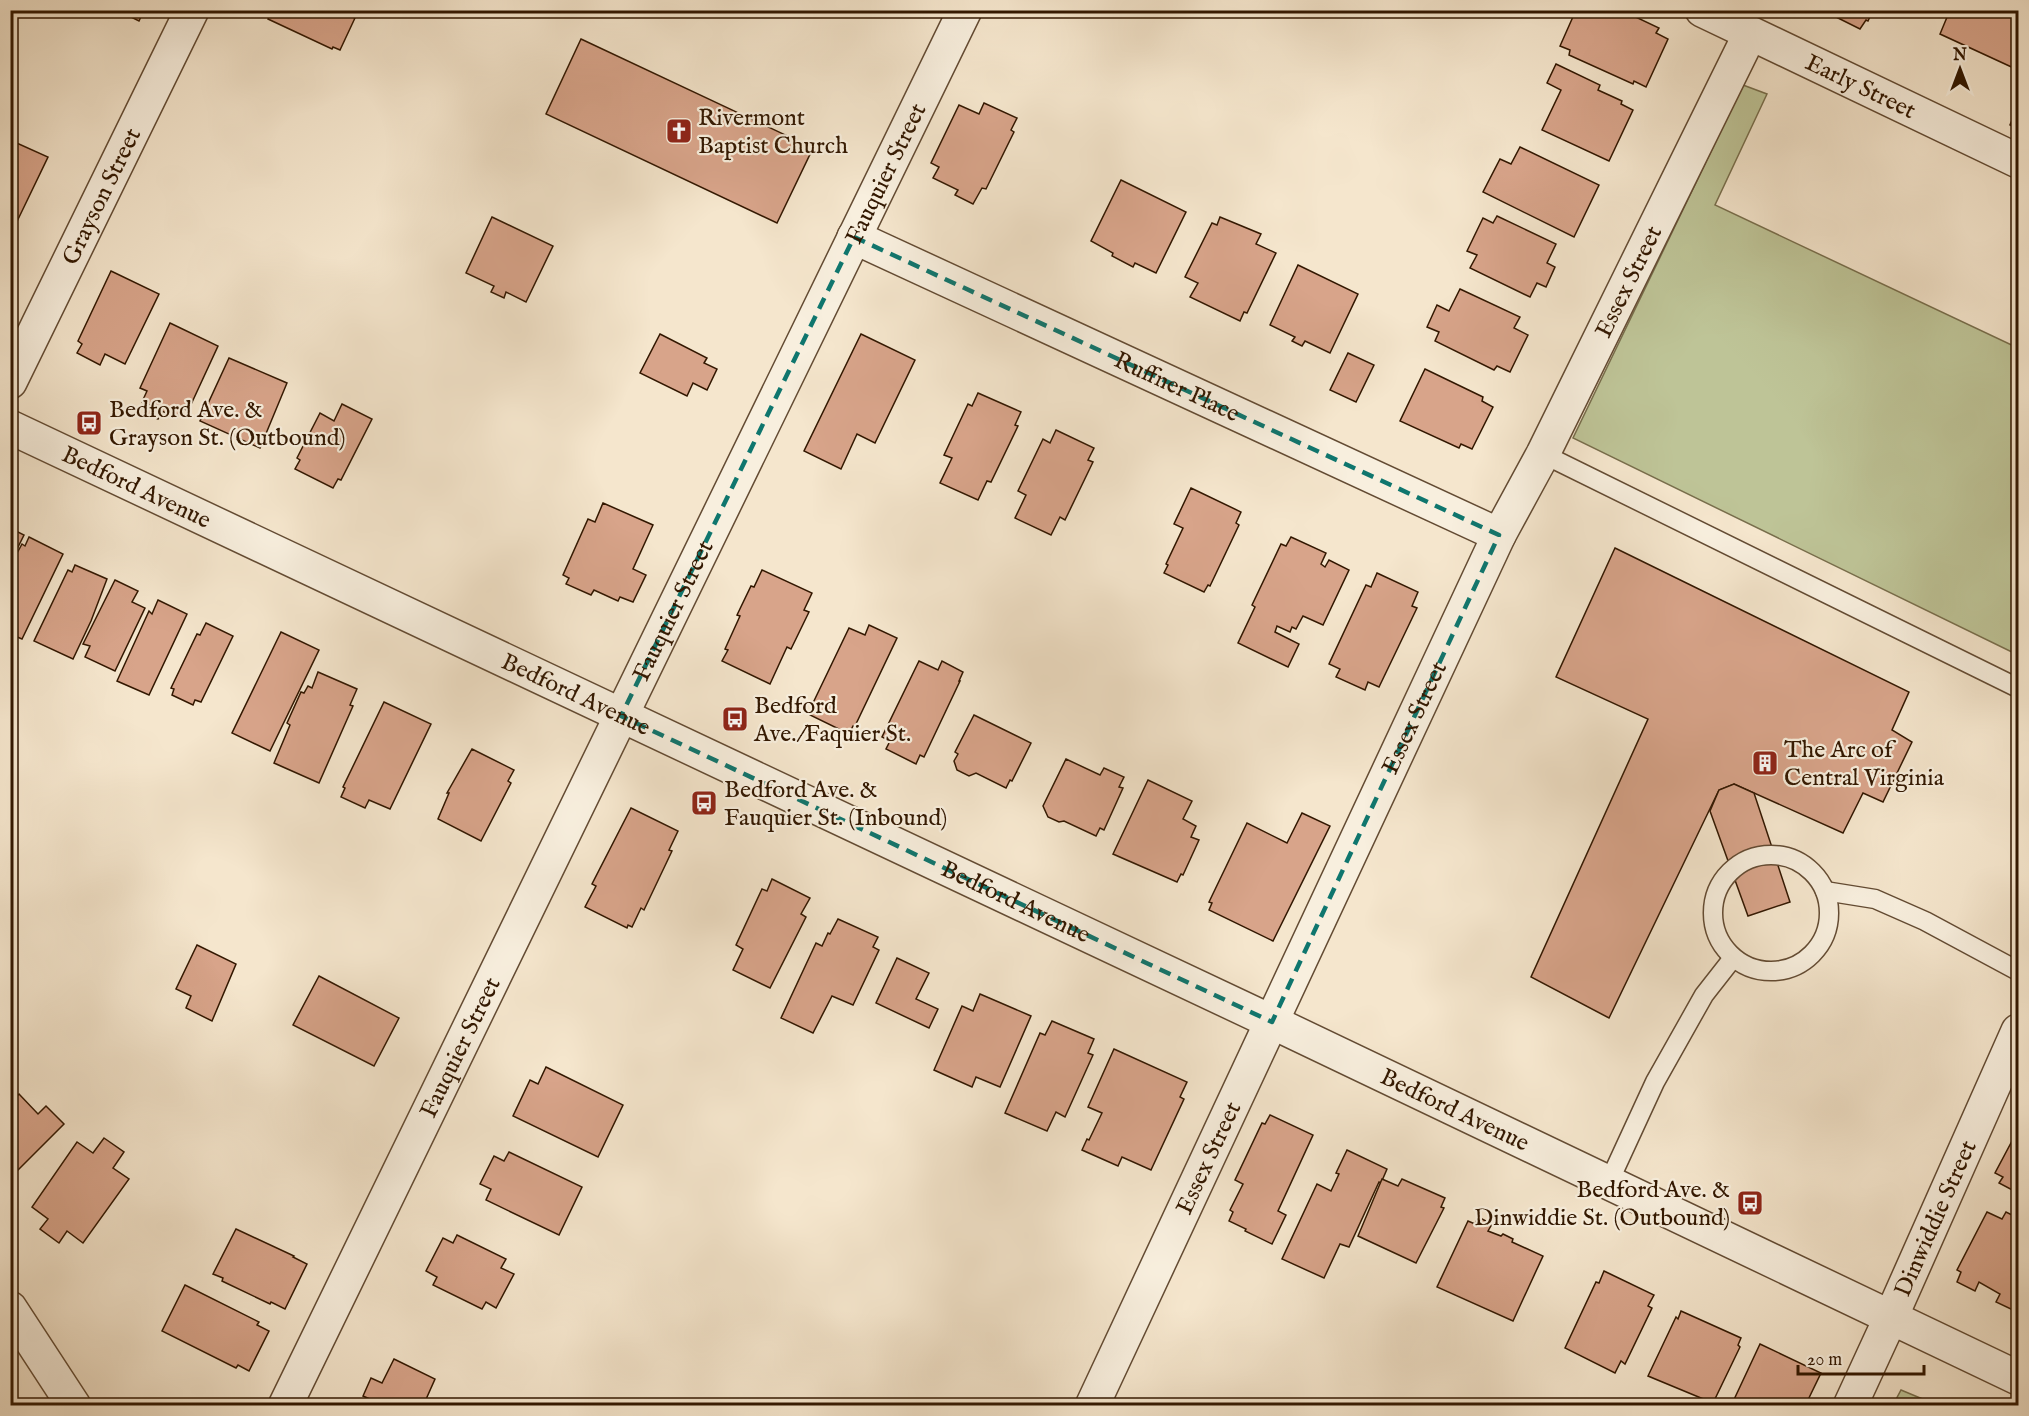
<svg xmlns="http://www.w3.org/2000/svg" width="2029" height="1416" font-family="'IM FELL English',serif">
<rect width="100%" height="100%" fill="#f5e6cd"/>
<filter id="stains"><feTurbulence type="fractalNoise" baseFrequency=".00333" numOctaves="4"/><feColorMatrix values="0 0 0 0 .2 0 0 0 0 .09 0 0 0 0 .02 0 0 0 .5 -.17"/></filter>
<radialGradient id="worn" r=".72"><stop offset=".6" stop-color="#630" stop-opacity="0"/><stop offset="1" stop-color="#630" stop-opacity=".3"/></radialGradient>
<g fill="#bec497" stroke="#786e4c" stroke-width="1.5">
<polygon points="1743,85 1767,94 1715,205 2018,348 2018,655 1573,438"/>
<polygon points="1901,1390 1937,1405 1893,1405"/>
</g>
<g fill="#d8a48a" stroke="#321700" stroke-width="1.5">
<polygon points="117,10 144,10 139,21"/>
<polygon points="271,10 350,10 348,15 355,18 340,50 333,47 332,49 268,19"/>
<polygon points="1576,10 1621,10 1659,28 1656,33 1668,39 1646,87 1634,81 1633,84 1569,55 1570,50 1560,46"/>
<polygon points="1822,10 1873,10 1868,21 1866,20 1860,29"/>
<polygon points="1950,10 2018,10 2018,70 1940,34"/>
<polygon points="581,39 813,148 777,223 546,114"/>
<polygon points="1556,64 1600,85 1598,90 1622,101 1621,104 1633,110 1609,161 1542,130 1561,90 1547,83"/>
<polygon points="984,103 1017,118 1011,130 1014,132 986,189 982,188 973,204 955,195 958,190 933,178 939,167 931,163 959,105 979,114"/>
<polygon points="2018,106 2018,129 2010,125"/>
<polygon points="10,140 48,157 10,236"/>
<polygon points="1520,147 1599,185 1574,237 1483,192 1500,159 1511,164"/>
<polygon points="1121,180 1186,212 1156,273 1135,263 1133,267 1112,256 1113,253 1091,241"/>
<polygon points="1497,216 1556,244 1547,263 1555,267 1546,287 1537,283 1530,297 1470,268 1477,255 1467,251 1483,218 1493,223"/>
<polygon points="492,217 553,246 526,302 506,292 504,298 491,292 494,286 466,273"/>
<polygon points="1220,217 1261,234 1256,244 1276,253 1247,313 1244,312 1240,321 1190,297 1198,283 1185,277 1212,223 1217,225"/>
<polygon points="1298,265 1358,294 1330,353 1305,341 1302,346 1292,341 1295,337 1270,325"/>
<polygon points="111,271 159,294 125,364 105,354 100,365 77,353 82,344 78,341"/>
<polygon points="1460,289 1520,317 1514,328 1528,335 1510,372 1497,366 1494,370 1435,341 1439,332 1427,327 1437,305 1449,311"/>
<polygon points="170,323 218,346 188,411 181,407 177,418 162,411 158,419 146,414 150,405 142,402 147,391 140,388"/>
<polygon points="660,334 707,358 704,363 717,369 707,390 693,383 687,396 640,373"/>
<polygon points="861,334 915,360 875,443 857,434 841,469 804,451"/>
<polygon points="1348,353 1374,365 1356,402 1330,390"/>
<polygon points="229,358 287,383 260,448 200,421"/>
<polygon points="1425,369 1483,397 1482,401 1493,407 1472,449 1461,444 1459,448 1400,421"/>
<polygon points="978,393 1021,412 1015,425 1018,426 991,482 987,481 978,500 940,483 952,458 944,455 968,404 972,406"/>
<polygon points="342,404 372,419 341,480 338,479 333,488 295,469 300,460 297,458 320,413 334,421"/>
<polygon points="1056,430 1094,448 1088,460 1093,462 1065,520 1060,517 1051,535 1015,518 1026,495 1018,491 1043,439 1050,443"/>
<polygon points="1191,488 1241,512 1236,523 1239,525 1210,586 1208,585 1204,592 1164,573 1168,565 1166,564 1183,528 1174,524"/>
<polygon points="603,503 653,525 633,569 646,575 633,602 620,597 618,601 594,590 591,595 566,584 569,578 563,575 588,519 595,522"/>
<polygon points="10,528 24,535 10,563"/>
<polygon points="29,537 63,554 22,639 10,634 10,566 22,544 25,546"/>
<polygon points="1291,537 1326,553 1321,564 1325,567 1329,560 1349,570 1323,625 1303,616 1296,629 1292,627 1290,632 1277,626 1275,632 1299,644 1288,667 1238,643 1255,607 1252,605 1281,544 1286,546"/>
<polygon points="1615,548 1909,692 1892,730 1912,742 1883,802 1863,793 1843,833 1734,784 1719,790 1609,1018 1531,977 1648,719 1556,677"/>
<polygon points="75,565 107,579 91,621 73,659 34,641 68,570 72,572"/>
<polygon points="762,570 812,593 804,610 809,612 791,649 787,647 770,684 722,661 728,650 725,649 740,616 737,615 751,586 754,587"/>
<polygon points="1377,573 1418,592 1412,606 1417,608 1379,687 1368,682 1365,690 1336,677 1340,669 1329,664 1366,585 1371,587"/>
<polygon points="115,580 138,591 132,602 145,608 115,671 85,657 90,646 83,644"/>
<polygon points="158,600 187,614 149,695 117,681 149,611 152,614"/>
<polygon points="206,623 233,636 201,702 195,700 193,705 172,695 174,689 171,688 197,634 200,635"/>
<polygon points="869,625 897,638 855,726 853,726 849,734 810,715 814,707 812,705 849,628 865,635"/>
<polygon points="281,632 319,650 270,751 232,733"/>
<polygon points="919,661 938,670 942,661 963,672 959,681 960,681 924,757 920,755 916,764 886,749 890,741 882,737"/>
<polygon points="318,672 357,689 350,705 353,706 319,783 274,763 290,725 287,723 301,692 304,693 308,686 312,688"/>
<polygon points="384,702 431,724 390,809 369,800 365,808 341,797 345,788 343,787"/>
<polygon points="974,715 1031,743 1012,781 1010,780 1006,788 976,773 969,776 957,770 954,761 958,754 955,752"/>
<polygon points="472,749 514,770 508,781 511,783 481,841 438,819 449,793 447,793"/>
<polygon points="1066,759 1100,775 1104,768 1124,777 1119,787 1123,788 1104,830 1100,828 1096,836 1064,821 1059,822 1048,817 1043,806"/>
<polygon points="1148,780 1192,801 1183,819 1196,826 1191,837 1199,840 1183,875 1181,874 1177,882 1113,854"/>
<polygon points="1734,784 1754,793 1790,902 1748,916 1710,811 1719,790"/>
<polygon points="631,808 678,831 669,850 672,851 644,910 641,908 632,927 628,925 627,928 585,907 596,886 592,884"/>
<polygon points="1302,813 1330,826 1273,941 1209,910 1212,903 1209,902 1247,823 1287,843"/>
<polygon points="772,879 810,898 801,914 806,917 770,988 733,970 743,949 736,945 762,889 767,891"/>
<polygon points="838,919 878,937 873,947 879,950 853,1005 832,996 813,1033 781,1018 816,943 822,946 828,933 830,934"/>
<polygon points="197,945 236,964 212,1021 186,1008 191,996 176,989"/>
<polygon points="897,958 929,973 916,999 938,1009 929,1028 876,1003"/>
<polygon points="319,976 399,1018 374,1066 293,1025"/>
<polygon points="980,994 1031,1016 1000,1087 976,1077 972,1087 934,1070 962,1006 973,1011"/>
<polygon points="1052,1021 1094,1039 1088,1053 1093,1055 1065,1117 1056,1112 1047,1131 1005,1113 1040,1033 1045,1035"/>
<polygon points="1114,1049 1187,1082 1180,1097 1184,1099 1151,1170 1122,1157 1118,1166 1082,1150 1087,1139 1089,1140 1102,1113 1088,1107"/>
<polygon points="546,1067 623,1105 598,1157 513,1116 530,1080 538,1084"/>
<polygon points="19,1094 38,1114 46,1106 64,1124 10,1178 10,1103"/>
<polygon points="1270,1115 1313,1135 1278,1211 1286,1215 1272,1244 1245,1231 1246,1229 1229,1221 1233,1212 1230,1210 1243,1184 1235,1180 1262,1123 1265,1124"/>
<polygon points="104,1138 124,1152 113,1168 129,1179 83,1243 67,1231 59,1243 40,1229 48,1219 32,1207 77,1142 93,1153"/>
<polygon points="2012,1141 2018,1144 2018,1193 1999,1183 2003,1177 1995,1173"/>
<polygon points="1347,1150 1387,1169 1381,1183 1379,1182 1349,1247 1340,1244 1324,1278 1282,1259 1317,1184 1331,1191 1339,1174 1336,1173"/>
<polygon points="509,1152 582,1187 559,1235 486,1200 491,1189 480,1184 494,1156 504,1161"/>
<polygon points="1382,1179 1398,1186 1402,1179 1445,1198 1441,1207 1444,1208 1416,1263 1358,1236"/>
<polygon points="1987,1212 2002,1219 2006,1212 2018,1218 2018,1300 2013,1310 1996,1302 2000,1294 1979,1282 1975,1291 1957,1282 1961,1272 1957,1270"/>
<polygon points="1478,1217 1492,1224 1488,1231 1501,1236 1503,1234 1513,1239 1512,1242 1543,1256 1513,1321 1437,1287 1468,1221 1475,1224"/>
<polygon points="236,1229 294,1256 293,1257 307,1264 285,1309 271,1302 270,1304 222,1281 223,1278 213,1274"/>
<polygon points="457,1235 506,1259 501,1268 514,1274 496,1308 486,1302 482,1309 433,1285 437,1277 426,1271 443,1238 453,1243"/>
<polygon points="1604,1271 1654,1295 1648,1306 1652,1308 1625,1364 1621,1361 1615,1373 1565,1348 1596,1282 1599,1283"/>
<polygon points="185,1285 259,1322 257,1325 269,1331 249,1371 238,1365 236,1368 162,1331"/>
<polygon points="1681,1311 1741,1338 1738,1345 1740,1347 1713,1403 1648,1376 1676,1317 1678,1319"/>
<polygon points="1760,1344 1821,1373 1805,1406 1731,1406"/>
<polygon points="394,1359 435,1379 423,1406 372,1406 374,1401 363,1396 371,1378 382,1383"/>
</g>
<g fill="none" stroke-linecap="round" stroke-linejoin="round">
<defs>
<g id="service">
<polyline points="1543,454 2018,688"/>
<circle cx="1771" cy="913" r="58"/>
<polyline points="1825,891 1875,899 1925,921 2018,971"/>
<polyline points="1608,1184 1655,1082 1704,995 1733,958"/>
</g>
<g id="minor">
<path id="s1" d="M1702 10 2018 161"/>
<path id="s2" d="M854 237 1499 535"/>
<path id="s3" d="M10 382 192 10"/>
<polyline points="10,1308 74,1406"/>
<path id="s4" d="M285 1406 965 10"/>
<path id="s5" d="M1092 1406 1499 535 1543 454 1750 34"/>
<path id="s6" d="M1850 1406 1891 1317 2018 1031"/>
</g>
<g id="tertiary">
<path id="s7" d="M10 427 1272 1022 2018 1378"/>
</g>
</defs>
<use href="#service" stroke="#634b33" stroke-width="21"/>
<use href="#minor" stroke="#634b33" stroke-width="36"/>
<use href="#tertiary" stroke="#634b33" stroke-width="36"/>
<use href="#service" stroke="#f8efde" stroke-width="18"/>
<use href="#minor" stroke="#f8efde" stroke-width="33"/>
<use href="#tertiary" stroke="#f8efde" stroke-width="33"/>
</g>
<path fill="none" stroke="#0f766e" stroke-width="4.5" stroke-dasharray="12 8" stroke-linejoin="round" d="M854 237 1499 535 1272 1022 621 716Z"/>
<defs>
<symbol id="church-square" viewBox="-11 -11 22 22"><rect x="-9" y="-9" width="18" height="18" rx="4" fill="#8f2418" stroke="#f8efde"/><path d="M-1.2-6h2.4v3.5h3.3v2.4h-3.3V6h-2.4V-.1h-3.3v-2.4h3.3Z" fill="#fff"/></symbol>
<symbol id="bus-square" viewBox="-11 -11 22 22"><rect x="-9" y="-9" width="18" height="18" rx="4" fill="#8f2418" stroke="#f8efde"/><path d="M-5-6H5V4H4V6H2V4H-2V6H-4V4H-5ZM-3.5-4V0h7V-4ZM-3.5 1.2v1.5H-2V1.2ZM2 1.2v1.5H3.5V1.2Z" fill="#fff"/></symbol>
<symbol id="building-square" viewBox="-11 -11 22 22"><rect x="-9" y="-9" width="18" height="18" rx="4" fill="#8f2418" stroke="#f8efde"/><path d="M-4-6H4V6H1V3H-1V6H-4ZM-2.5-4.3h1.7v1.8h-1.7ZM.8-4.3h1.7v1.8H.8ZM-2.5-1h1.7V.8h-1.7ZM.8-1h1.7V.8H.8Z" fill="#fff"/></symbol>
</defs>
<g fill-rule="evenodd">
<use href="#church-square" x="664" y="116" width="30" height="30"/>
<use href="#bus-square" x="74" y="408" width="30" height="30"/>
<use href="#bus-square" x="720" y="704" width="30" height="30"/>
<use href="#building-square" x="1750" y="748" width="30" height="30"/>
<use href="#bus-square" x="689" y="788" width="30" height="30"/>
<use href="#bus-square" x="1735" y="1188" width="30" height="30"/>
</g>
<g text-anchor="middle" stroke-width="4.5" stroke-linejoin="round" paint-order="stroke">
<g font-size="24" fill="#321700" stroke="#f8efde">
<text dy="8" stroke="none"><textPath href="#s1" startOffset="176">Early Street</textPath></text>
<text dy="8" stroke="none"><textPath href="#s4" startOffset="1371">Fauquier Street</textPath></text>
<text dy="8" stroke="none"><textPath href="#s3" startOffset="207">Grayson Street</textPath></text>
<text dy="8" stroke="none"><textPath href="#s5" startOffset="1246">Essex Street</textPath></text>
<text dy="8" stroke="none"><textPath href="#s2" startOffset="356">Ruffner Place</textPath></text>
<text dy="8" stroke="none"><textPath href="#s7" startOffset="140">Bedford Avenue</textPath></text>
<text dy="8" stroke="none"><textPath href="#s4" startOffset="885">Fauquier Street</textPath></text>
<text dy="8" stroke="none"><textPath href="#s7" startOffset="626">Bedford Avenue</textPath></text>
<text dy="8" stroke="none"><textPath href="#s5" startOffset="760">Essex Street</textPath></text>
<text dy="8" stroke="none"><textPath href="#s7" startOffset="1112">Bedford Avenue</textPath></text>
<text dy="8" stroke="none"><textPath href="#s4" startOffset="399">Fauquier Street</textPath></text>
<text dy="8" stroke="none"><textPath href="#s7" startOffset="1598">Bedford Avenue</textPath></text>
<text dy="8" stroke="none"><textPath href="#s5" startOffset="274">Essex Street</textPath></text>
<text dy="8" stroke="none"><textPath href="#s6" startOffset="206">Dinwiddie Street</textPath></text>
</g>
<g font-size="24" fill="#321700" stroke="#f8efde" text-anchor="start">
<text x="698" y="125">Rivermont<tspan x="698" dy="28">Baptist Church</tspan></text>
<text x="109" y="417">Bedford Ave. &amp;<tspan x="109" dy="28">Grayson St. (Outbound)</tspan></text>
<text x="754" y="713">Bedford<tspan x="754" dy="28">Ave./Faquier St.</tspan></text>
<text x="1784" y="757">The Arc of<tspan x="1784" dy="28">Central Virginia</tspan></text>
<text x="724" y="797">Bedford Ave. &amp;<tspan x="724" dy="28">Fauquier St. (Inbound)</tspan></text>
<text x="1730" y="1197" text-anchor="end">Bedford Ave. &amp;<tspan x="1730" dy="28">Dinwiddie St. (Outbound)</tspan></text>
</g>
</g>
<rect width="2029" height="1416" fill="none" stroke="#f5e6cd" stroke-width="36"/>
<rect x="12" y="12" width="2005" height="1392" fill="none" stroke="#321700" stroke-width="3"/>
<rect x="18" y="18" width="1993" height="1380" fill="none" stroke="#321700" stroke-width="1.5"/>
<g transform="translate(1960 69)" stroke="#f8efde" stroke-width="4.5" paint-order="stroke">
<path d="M0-4.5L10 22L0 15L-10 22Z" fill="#321700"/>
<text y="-9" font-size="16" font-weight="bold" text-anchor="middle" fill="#321700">N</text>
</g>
<path d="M1798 1365v9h126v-9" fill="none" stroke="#321700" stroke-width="3"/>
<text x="1807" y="1365" font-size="18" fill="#321700" stroke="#f8efde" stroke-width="4.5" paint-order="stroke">20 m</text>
<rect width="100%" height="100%" filter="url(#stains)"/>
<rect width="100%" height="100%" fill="url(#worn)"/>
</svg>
